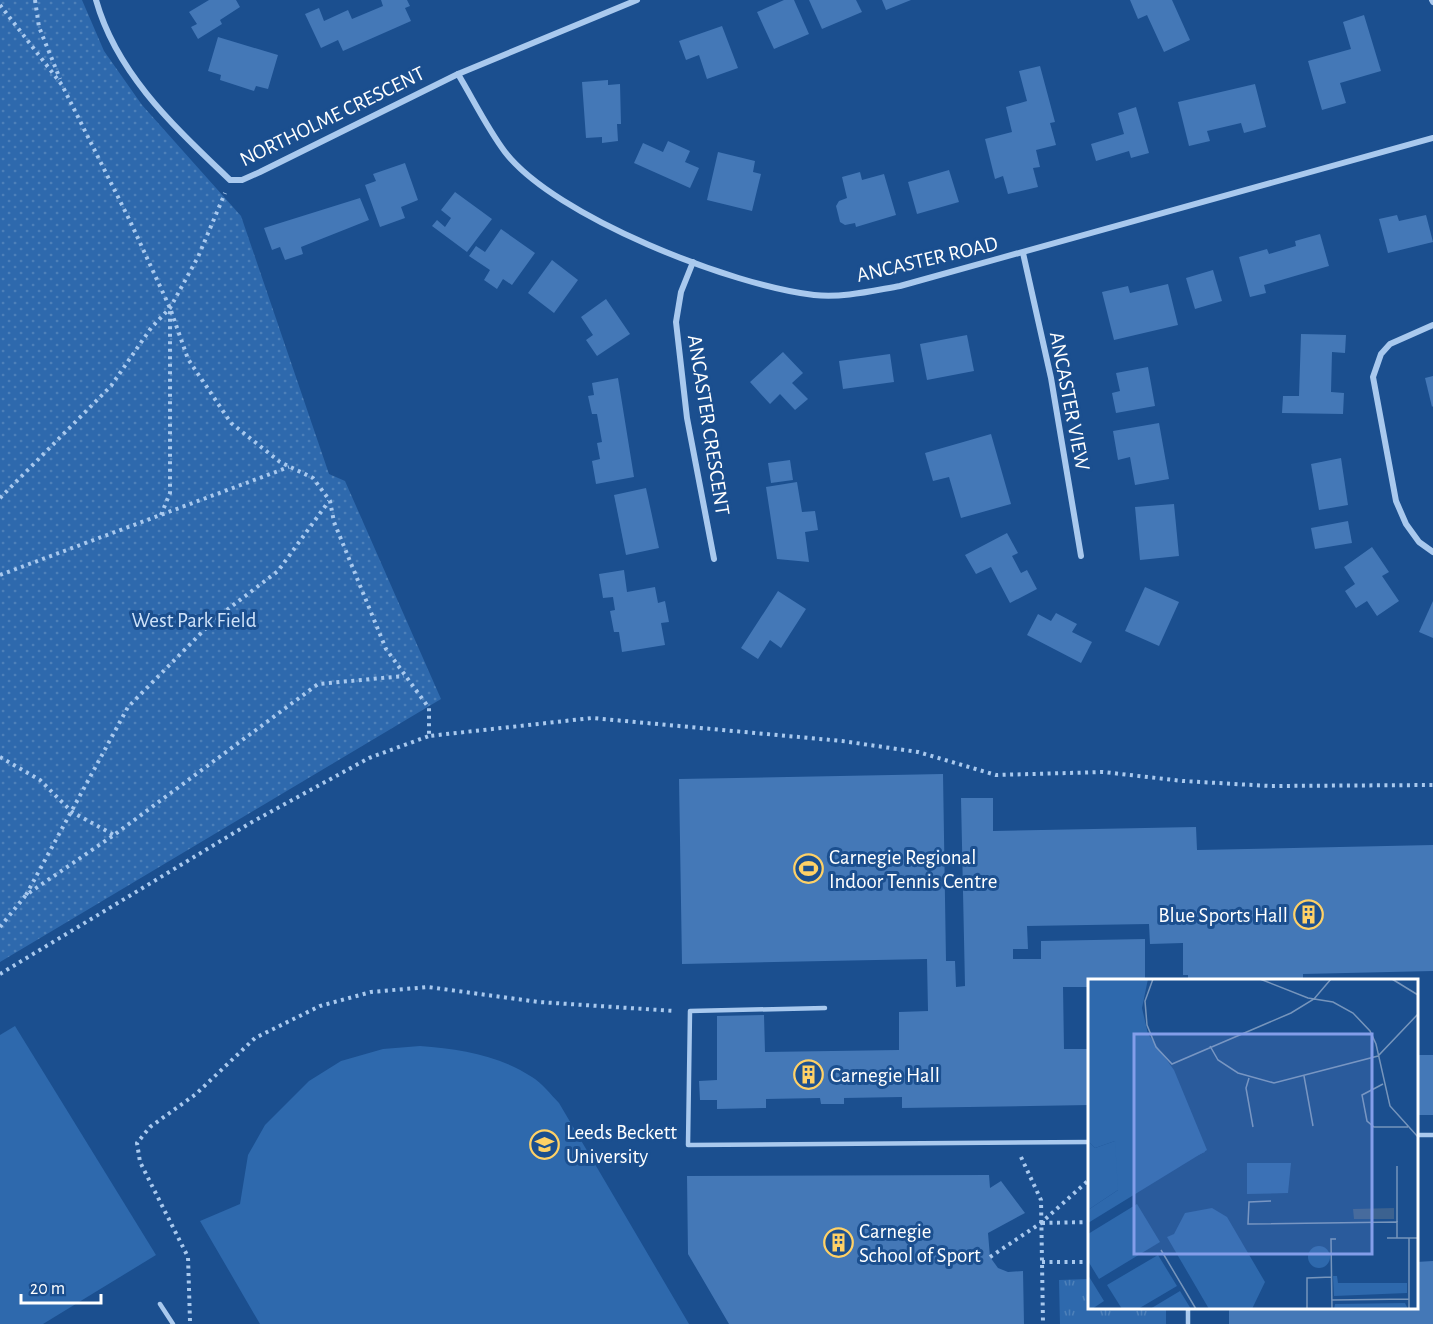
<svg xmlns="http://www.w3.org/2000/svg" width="1433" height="1324" font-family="'Alegreya Sans',sans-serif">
<defs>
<pattern id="grass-tufts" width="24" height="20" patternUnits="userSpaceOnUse" patternTransform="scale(1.5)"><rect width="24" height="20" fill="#2e69ad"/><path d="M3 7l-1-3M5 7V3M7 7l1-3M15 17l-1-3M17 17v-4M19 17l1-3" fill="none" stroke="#4d80b9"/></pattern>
<pattern id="park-dots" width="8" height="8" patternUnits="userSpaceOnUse" patternTransform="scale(1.5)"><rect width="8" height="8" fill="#2e69ad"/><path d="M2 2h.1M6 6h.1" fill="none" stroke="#4d80b9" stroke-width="1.8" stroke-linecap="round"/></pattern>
</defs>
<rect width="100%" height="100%" fill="#1b4f8f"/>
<polygon fill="url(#grass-tufts)" points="1089,1279 1090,1308 1166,1308 1166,1324 1060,1324 1059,1280"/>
<polygon fill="url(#park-dots)" points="0,0 82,0 104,51 142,105 241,216 329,474 345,481 441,699 0,962"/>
<g fill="#2e69ad">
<polygon points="15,1026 156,1255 43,1324 0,1324 0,1035"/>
<path d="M420 1046C460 1049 498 1055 532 1077 542 1083 551 1095 559 1103L689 1324H260L200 1221 240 1204 248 1155 265 1125 309 1081 341 1061 383 1049Z"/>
</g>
<g fill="#4478b7">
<polygon points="209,0 236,0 240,7 220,20 222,24 198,39 191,27 197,24 189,12"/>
<polygon points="381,0 407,0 410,6 405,8 411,21 343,51 338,40 321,48 305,14 319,8 324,21 348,10 352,19 383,6"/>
<polygon points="784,0 794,0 809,34 774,49 757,12"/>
<polygon points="809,0 856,0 862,12 822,29"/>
<polygon points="882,0 911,0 886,10"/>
<polygon points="1130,0 1172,0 1190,40 1164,52 1147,15 1138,19"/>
<polygon points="1364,15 1381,71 1340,83 1346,103 1322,110 1308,61 1351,49 1343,22"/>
<polygon points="722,26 738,68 707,79 699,55 686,60 679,41"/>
<polygon points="218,37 278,55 268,89 256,86 254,91 220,80 221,75 208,71"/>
<polygon points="1040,66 1055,122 1050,123 1056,145 1036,150 1040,167 1033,168 1038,187 1008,194 1003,176 995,179 985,139 1012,132 1006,107 1027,101 1019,71"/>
<polygon points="608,80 608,85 620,84 621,124 617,124 618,141 602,143 602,137 586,138 582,82"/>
<polygon points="1255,84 1266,127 1244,133 1241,123 1207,131 1210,141 1189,146 1178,102"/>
<polygon points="1136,107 1149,153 1131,158 1129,151 1096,161 1091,144 1124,134 1118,113"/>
<polygon points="668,141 690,151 685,162 699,168 690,188 634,163 643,143 663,152"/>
<polygon points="718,152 755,161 753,172 761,174 752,211 707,200"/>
<polygon points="405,163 418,200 401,207 405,218 380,227 365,185 376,181 373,174"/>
<polygon points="949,170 959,202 917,214 908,182"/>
<polygon points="860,172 862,180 884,174 896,215 856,227 855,223 845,225 840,222 836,206 839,201 847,198 842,177"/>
<polygon points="455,192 492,219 467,252 432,226 437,220 445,227 451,218 441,210"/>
<polygon points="360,198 369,220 301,247 303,254 285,260 280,247 272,250 264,228"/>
<polygon points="1397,215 1399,221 1426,215 1433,242 1388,253 1379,219"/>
<polygon points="501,229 535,253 512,285 503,279 497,289 484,280 490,270 469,256 476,246 485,252"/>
<polygon points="1320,234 1329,266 1264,285 1266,293 1250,297 1239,257 1267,249 1269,254 1296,246 1295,241"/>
<polygon points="552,260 578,280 554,313 528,293"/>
<polygon points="1213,270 1222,301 1195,309 1186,278"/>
<polygon points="1168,284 1178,325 1114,340 1102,292 1128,286 1130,293"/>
<polygon points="606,299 630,334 597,356 586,340 593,335 581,317"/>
<polygon points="1301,334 1346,335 1345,353 1332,352 1331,392 1344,393 1343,414 1282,413 1283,396 1299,396"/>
<polygon points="967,335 974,371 927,380 920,344"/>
<polygon points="783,352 803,373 792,383 808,399 795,410 780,394 770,404 750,382"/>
<polygon points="890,354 894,382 843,389 839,361"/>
<polygon points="1148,367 1155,406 1116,413 1112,393 1120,391 1116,373"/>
<polygon points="1433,376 1433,406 1432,407 1425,378"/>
<polygon points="618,378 634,477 596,484 592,461 600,459 597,443 602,442 597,414 592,414 588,396 594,395 592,383"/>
<polygon points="1159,423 1169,479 1135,485 1130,457 1118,460 1113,431"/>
<polygon points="991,434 1011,504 961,518 949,477 933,481 925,453"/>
<polygon points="1341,458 1348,505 1319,510 1311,464"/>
<polygon points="790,460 793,480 771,483 768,463"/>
<polygon points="797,482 802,512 815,511 818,530 805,532 809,562 777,559 766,487"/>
<polygon points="646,488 659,548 626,555 614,495"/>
<polygon points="1174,504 1179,556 1140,560 1135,507"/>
<polygon points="1348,521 1352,543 1315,549 1311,528"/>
<polygon points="1007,533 1018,553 1012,556 1021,573 1027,570 1037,589 1010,603 991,567 976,574 965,555"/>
<polygon points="1372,547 1389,572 1382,576 1399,601 1377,616 1367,601 1356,608 1345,591 1355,584 1344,567"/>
<polygon points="624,570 627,592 655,587 658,603 665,601 669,622 661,623 665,645 622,652 619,632 614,632 610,611 615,610 613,597 603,598 599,574"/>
<polygon points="1145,587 1179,602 1159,646 1125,631"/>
<polygon points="778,591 806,609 781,648 770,640 758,659 741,648"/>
<polygon points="1433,601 1433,638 1419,632"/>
<polygon points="1056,613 1077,624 1072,632 1092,642 1081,663 1027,635 1038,614 1051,621"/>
<polygon points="943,774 946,961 955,961 956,987 965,986 961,798 993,798 993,831 1196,827 1197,850 1433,845 1433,971 1303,974 1303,980 1188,980 1188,975 1183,975 1183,943 1150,944 1149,924 1027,926 1028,949 1013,949 1013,959 1041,959 1041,941 1145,939 1145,980 1090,980 1090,987 1063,987 1064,1049 1090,1049 1090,1105 902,1108 902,1097 844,1098 844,1104 821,1104 820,1098 766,1099 766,1108 717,1109 717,1100 700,1100 699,1081 717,1080 717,1016 764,1015 765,1052 899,1050 899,1012 928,1011 927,959 682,964 679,779"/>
<rect x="1416" y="1055" width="17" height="60"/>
<polygon points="989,1175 990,1188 1001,1181 1025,1213 988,1233 990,1257 998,1268 1008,1272 1023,1271 1024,1324 729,1324 688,1254 687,1176"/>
<polygon points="1433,1261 1433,1324 1229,1324 1229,1308 1416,1308 1416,1262"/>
</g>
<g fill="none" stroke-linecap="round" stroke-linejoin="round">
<g stroke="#a9c9ee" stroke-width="4" stroke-dasharray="3 4.5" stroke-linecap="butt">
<polyline points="35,0 39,27 60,79"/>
<polyline points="0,5 62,85 130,221 170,308 188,359 231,423 280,462 313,478 330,501 334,522 386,649 429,708 429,736 592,718 842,741 918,752 996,775 1103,772 1183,781 1270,786 1433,785"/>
<polyline points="0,498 111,386 151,328 170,308 198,257 225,193"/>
<polyline points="161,515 170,493 170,311"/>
<polyline points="0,575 289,467"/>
<polyline points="0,757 40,780 72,812 114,835"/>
<polyline points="26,895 128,707 215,619 278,571 329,501"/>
<polyline points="0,927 26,895 114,835 318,684 404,676"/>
<polyline points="0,974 252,822 369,758 429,736"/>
<polyline points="1021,1157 1041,1200 1043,1324"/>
<polyline points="1042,1223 1090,1222"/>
<polyline points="990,1257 1041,1223 1090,1179"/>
<polyline points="1042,1262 1090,1262"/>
<polyline points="190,1321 188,1257 140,1162 137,1143 150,1127 196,1094 255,1038 320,1006 371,992 428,987 539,1002 674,1011"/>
</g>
<g stroke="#a9c9ee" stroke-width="4.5">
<polyline points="825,1008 690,1011 688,1145 1090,1142"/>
<polyline points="1416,1135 1433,1135"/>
<polyline points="160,1304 173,1324"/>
<polyline points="1188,1308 1188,1324"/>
</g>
<g stroke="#a9c9ee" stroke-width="6">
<path d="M96 0C117 75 176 128 230 180H242L260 172 458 74 637 0"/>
<polyline points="1432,0 1433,2"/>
<path d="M458 74C473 99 487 128 505 152 555 217 733 286 814 295 843 298 871 291 900 286L1433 138"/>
<polyline points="1023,253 1051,378 1081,556"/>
<polyline points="693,262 681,292 676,322 687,418 714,559"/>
<polyline points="1433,325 1390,344 1381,354 1373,377 1396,501 1406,524 1419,542 1433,552"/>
</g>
</g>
<defs>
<symbol id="stadium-ring" viewBox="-11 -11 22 22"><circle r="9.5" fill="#1b4f8f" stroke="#ffd166" stroke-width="1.5"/><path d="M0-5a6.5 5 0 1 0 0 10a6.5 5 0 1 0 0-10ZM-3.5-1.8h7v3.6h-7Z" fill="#ffd166"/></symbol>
<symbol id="building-ring" viewBox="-11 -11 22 22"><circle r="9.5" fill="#1b4f8f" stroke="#ffd166" stroke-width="1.5"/><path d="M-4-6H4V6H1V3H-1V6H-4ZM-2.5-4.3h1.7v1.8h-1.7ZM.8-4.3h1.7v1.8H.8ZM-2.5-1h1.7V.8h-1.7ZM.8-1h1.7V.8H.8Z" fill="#ffd166"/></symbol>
<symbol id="university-ring" viewBox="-11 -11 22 22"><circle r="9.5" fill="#1b4f8f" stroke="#ffd166" stroke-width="1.5"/><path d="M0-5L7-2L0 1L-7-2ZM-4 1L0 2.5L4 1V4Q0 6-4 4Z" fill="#ffd166"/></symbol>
</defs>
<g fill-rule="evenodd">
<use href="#stadium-ring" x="792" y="852" width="33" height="33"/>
<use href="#building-ring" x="1292" y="898" width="33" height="33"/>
<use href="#building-ring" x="792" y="1058" width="33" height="33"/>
<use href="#university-ring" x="528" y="1128" width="33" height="33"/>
<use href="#building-ring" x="822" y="1226" width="33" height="33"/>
</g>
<g text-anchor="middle" stroke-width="6" stroke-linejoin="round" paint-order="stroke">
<g font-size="21" fill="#fff" stroke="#1b4f8f">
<text transform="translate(332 116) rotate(-26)" y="7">NORTHOLME CRESCENT</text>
<text transform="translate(927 259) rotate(-13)" y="7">ANCASTER ROAD</text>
<text transform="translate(1070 401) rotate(79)" y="7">ANCASTER VIEW</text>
<text transform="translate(709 425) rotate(81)" y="7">ANCASTER CRESCENT</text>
</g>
<g font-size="21" fill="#cfe3fa" stroke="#1b4f8f">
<text x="194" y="627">West Park Field</text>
</g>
<g font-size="21" fill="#fff" stroke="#1b4f8f" text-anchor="start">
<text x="829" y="864">Carnegie Regional<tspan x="829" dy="24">Indoor Tennis Centre</tspan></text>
<text x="1288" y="922" text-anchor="end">Blue Sports Hall</text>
<text x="830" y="1082">Carnegie Hall</text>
<text x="566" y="1139">Leeds Beckett<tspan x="566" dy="24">University</tspan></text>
<text x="859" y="1238">Carnegie<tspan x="859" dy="24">School of Sport</tspan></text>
</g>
</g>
<g transform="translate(1088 979)">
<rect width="330" height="330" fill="#1b4f8f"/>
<path d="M220 278a11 11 0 1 1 22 0a11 11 0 1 1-22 0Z" fill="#2e69ad"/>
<path d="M103 135 117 173 30 211 0 231V162L7 169Z" fill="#2e69ad"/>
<path d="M0 0H60L54 29 60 55 86 91 119 171 0 244V231L30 211 27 162 7 169 0 162ZM245 297H249L250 304H319V314L246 317ZM317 324 320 330H246L247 325Z" fill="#2e69ad"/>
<path d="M159 184H203L200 214 159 215ZM49 225 72 263 11 300 0 282V255ZM124 229 139 238 177 303 164 330H121L79 258 86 255 97 234ZM70 276 89 307 50 330H34L19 306ZM0 296 16 322 4 330H0ZM92 312 103 330H62Z" fill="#2e69ad"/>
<path d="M306 229V240H266L265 230Z" fill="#3c6290"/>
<path fill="none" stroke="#7695bc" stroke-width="1.5" d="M65 0 57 22 59 46 68 68 84 85 203 34 226 20 243 0M172 0 220 19 245 23 265 34 282 52 288 65 302 127 330 158M304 0 330 16M122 67 130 81 150 94 186 104 290 77 330 35M216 97 225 147M161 99 158 109 165 148M295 105 274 116 279 142 286 148H320M183 222 161 223 160 245 309 243V259M309 243V187M299 259H330M321 259V330M73 271 108 330M244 321 321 320M219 330V299L244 298M244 330 243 260H248"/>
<path fill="#839eea" fill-opacity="0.15" stroke="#839eea" stroke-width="3" d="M46 55H284V275H46Z"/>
<rect width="330" height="330" fill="none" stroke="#fff" stroke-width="3"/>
</g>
<path d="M21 1294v9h80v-9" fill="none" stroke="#ffffff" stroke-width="3"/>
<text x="30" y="1294" font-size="18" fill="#ffffff" stroke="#1b4f8f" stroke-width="4.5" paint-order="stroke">20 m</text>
</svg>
